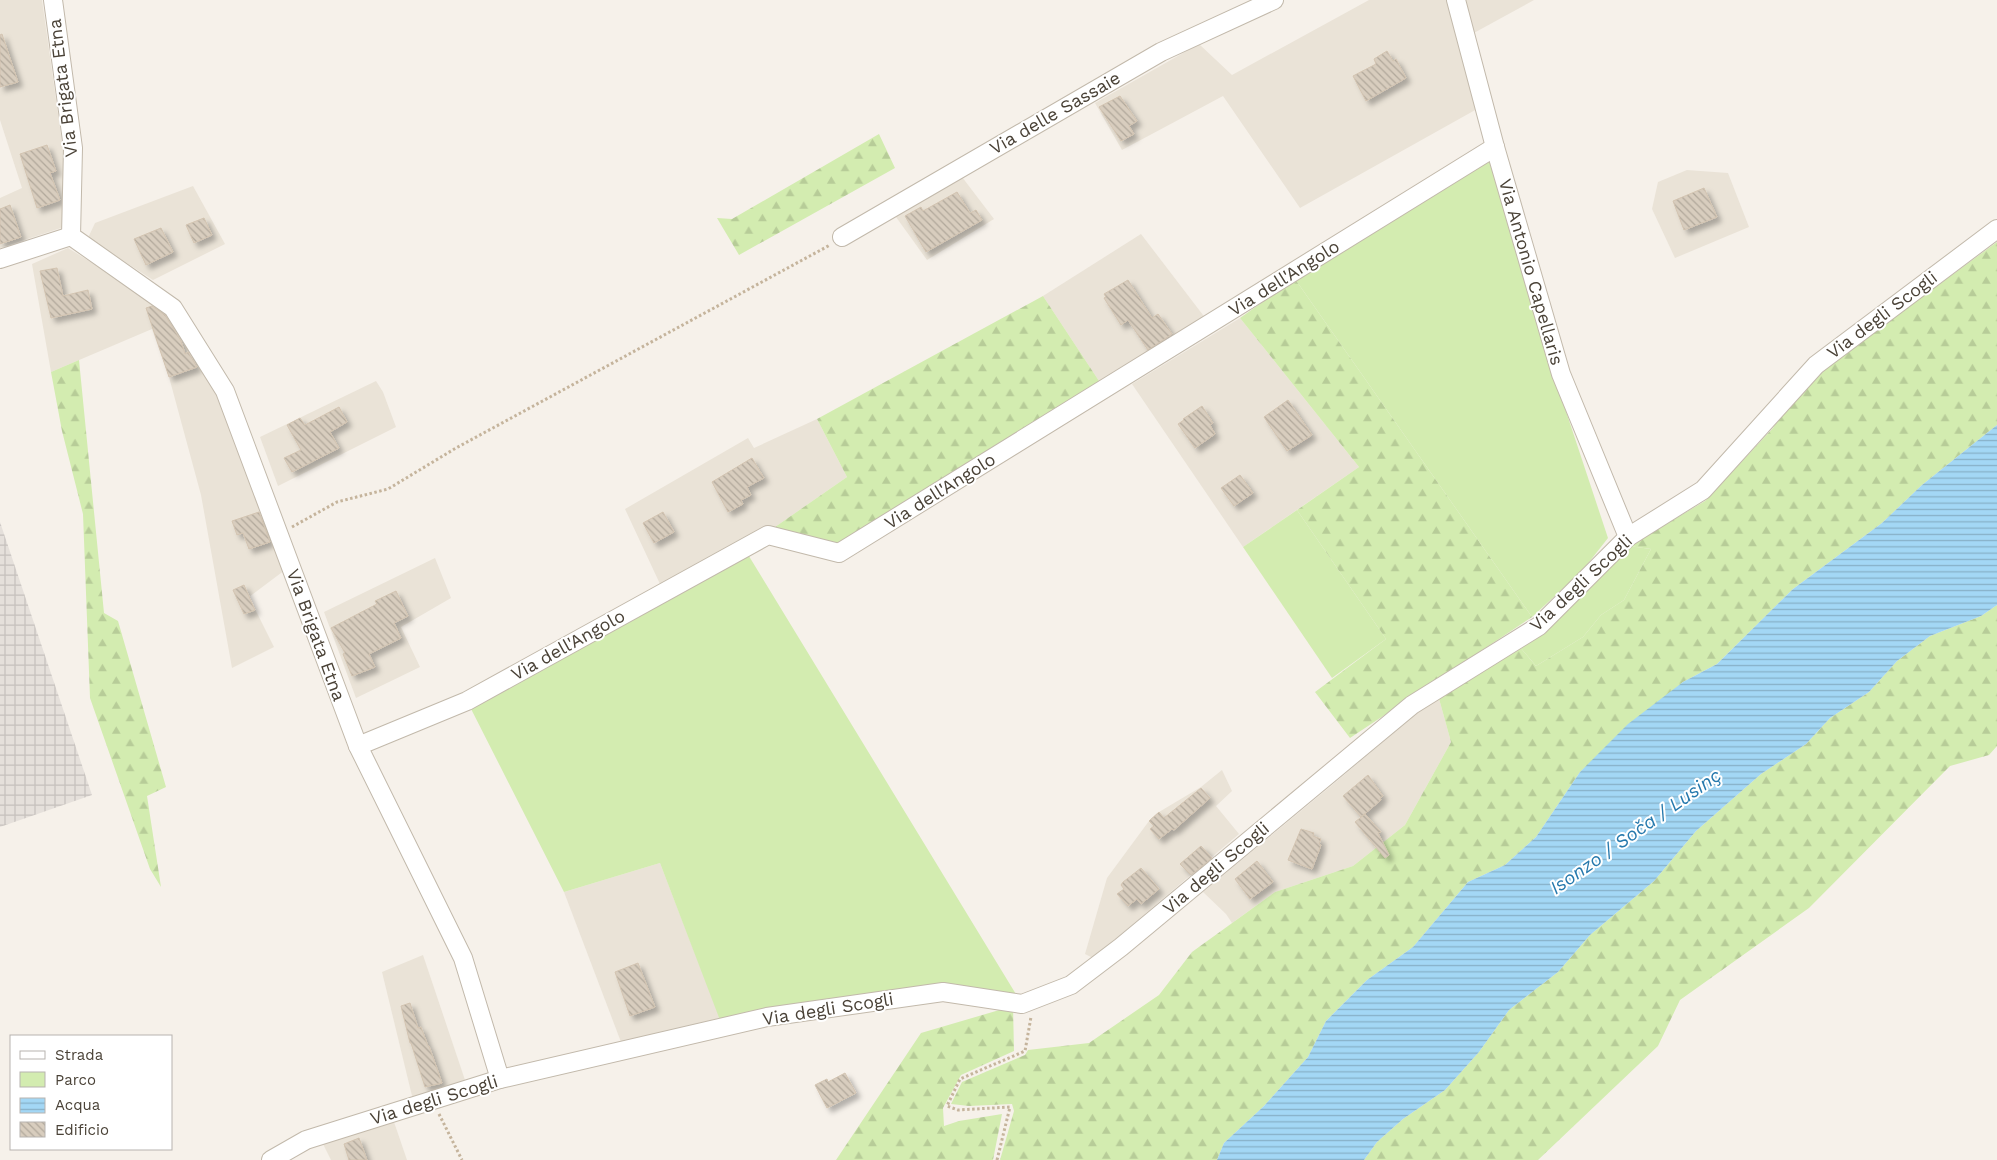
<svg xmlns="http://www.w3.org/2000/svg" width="1997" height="1160" font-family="'Work Sans',sans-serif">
<defs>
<pattern id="industrial-grid" width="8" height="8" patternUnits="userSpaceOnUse" patternTransform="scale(1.25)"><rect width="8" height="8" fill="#e5e0db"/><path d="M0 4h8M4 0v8" fill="none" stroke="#c6c1bd"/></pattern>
<pattern id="forest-firs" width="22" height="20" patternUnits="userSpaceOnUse" patternTransform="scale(1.25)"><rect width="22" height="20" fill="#d3ecb0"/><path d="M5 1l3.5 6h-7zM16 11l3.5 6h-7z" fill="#b7cc98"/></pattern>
<pattern id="water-rules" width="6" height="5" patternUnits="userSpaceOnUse" patternTransform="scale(1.25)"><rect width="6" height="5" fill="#a3d7f5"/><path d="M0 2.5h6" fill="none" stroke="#87b0c7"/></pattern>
<pattern id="building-back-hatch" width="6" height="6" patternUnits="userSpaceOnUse" patternTransform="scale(1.25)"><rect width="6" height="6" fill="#d8cdbe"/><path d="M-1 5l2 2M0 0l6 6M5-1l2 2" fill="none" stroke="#b1a89b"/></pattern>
<filter id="shadow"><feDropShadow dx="4.5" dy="4.5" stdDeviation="2.5" flood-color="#0004"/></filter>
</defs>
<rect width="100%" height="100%" fill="#f6f1ea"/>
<g fill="#eae3d7">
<polygon points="0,0 42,0 63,149 64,227 0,248 0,198 22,188 0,120"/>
<polygon points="1369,0 1452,0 1477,109 1300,208 1223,96 1122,150 1095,103 1199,44 1232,75"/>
<polygon points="1465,0 1534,0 1472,34"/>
<polygon points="1687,170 1728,173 1749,227 1675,258 1652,209 1658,182"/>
<polygon points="962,177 994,219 927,260 896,217"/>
<polygon points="193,186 225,244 153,280 88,238 95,223"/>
<polygon points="1141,234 1206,319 1101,384 1043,296"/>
<polygon points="68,248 151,299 173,318 219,393 285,570 249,597 274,647 232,668 201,495 169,377 152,329 51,372 32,264"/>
<polygon points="1240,318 1359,467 1243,547 1132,384"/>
<polygon points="376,381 383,392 396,427 278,486 260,437"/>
<polygon points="817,419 847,477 775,527 660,584 625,509 748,438 754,448"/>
<polygon points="435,558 451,598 401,627 420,667 356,698 324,612"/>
<polygon points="1438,695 1451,742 1405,825 1353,866 1275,892 1232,923 1226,914 1203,892 1331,786"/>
<polygon points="1222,770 1232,791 1216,806 1239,834 1093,958 1085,954 1107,878 1149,821 1159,812 1201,787"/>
<polygon points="660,863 720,1018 621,1042 564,892"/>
<polygon points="423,955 466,1083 413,1100 382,972"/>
<polygon points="394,1122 407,1160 331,1160 323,1144"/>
</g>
<polygon fill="url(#industrial-grid)" points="0,522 92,795 0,827"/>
<g fill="#d3ecb0">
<polygon points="1489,158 1548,357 1608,538 1582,571 1532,617 1295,279"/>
<polygon points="1297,510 1386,639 1332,678 1243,547"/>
<polygon points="1629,546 1651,549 1624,600 1601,615 1583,637 1536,666 1520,647"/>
<polygon points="744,548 1022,1004 943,992 723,1028 660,863 564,892 467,701"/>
</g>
<g fill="url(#forest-firs)">
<polygon points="879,134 895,168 739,255 717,218 732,219"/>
<polygon points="1997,242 1997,425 1922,485 1882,523 1793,589 1717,664 1683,682 1580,772 1536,837 1505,865 1468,882 1413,947 1367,980 1326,1021 1308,1057 1264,1106 1224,1143 1217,1160 1000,1160 1014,1111 1012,1104 969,1106 951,1104 962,1082 1025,1055 1028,1050 1089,1043 1159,995 1192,952 1275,892 1353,866 1405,825 1451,742 1438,695 1520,647 1536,666 1583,637 1601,615 1624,600 1651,549 1629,546 1705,501 1773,428 1799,388 1850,344 1885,324"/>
<polygon points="1295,279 1532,617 1350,738 1315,692 1386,639 1297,510 1359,467 1240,318"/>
<polygon points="1043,296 1101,384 837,545 775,527 847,477 817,419"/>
<polygon points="79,360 104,613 118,621 166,787 147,796 161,887 150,869 90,698 83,514 62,431 51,372"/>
<polygon points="1997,605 1997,746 1989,755 1950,766 1809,908 1680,1000 1658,1046 1538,1160 1364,1160 1377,1142 1403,1119 1445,1090 1479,1052 1509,1010 1558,972 1590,935 1654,881 1696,831 1761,774 1806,744 1830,718 1869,692 1897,661 1930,636 1981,616"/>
<polygon points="1013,1006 1014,1051 961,1075 943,1108 944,1126 959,1121 1002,1114 993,1160 836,1160 921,1033"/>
</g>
<polygon fill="url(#water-rules)" points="1997,425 1997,605 1981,616 1930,636 1897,661 1869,692 1830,718 1806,744 1761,774 1696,831 1654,881 1590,935 1558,972 1509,1010 1479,1052 1445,1090 1403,1119 1377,1142 1364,1160 1217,1160 1224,1143 1264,1106 1308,1057 1326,1021 1367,980 1413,947 1468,882 1505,865 1536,837 1580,772 1628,724 1683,682 1717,664 1793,589 1882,523 1922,485"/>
<g fill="url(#building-back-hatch)" stroke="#d3c4b1" filter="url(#shadow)">
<polygon points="2,34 18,82 0,87 0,35"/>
<polygon points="1387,51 1393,61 1396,59 1406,78 1366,101 1353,76 1376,64 1374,59"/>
<polygon points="1120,96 1137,121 1129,126 1134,134 1121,141 1099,107"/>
<polygon points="47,145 56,171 50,173 60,200 37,208 20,154"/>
<polygon points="1704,188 1717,217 1684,230 1673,201"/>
<polygon points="957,192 970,213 976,210 982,220 926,252 905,216 921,207 923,211"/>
<polygon points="10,205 21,237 0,244 0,209"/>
<polygon points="204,218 212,235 194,243 186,225"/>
<polygon points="161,228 173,252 146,265 134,239"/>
<polygon points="57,268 63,296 88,290 92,309 51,318 40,271"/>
<polygon points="1128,280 1152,318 1158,314 1172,334 1148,350 1128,320 1121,325 1104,298 1106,297 1104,294"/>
<polygon points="152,306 165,315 181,341 185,354 188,352 197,367 169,377 146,308"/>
<polygon points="1288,400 1312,435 1287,451 1264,417"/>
<polygon points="1202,406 1213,423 1210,425 1215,434 1195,448 1178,424 1184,420 1183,419"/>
<polygon points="339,407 347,422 330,432 339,448 292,472 284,458 301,450 287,425 300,418 305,425"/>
<polygon points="752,458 764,478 747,487 751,495 741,500 743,504 728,512 712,482"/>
<polygon points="1240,475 1253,493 1234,506 1221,488"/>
<polygon points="259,512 270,542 249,549 243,533 237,535 232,521"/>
<polygon points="663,512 674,532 654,543 643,523"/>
<polygon points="244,585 255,610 244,614 233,590"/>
<polygon points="396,591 408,616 394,623 401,638 369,654 375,667 352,676 343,654 345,653 331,628 377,604 375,601"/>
<polygon points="1368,775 1383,796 1380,798 1381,800 1361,817 1343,796"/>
<polygon points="1201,788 1210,798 1174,830 1172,829 1159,839 1150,829 1154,826 1149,821 1159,812 1164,818"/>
<polygon points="1365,814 1381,832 1378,833 1389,855 1385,858 1355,822"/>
<polygon points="1301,829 1314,833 1313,836 1321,839 1319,844 1321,845 1312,869 1288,860"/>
<polygon points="1201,846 1212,858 1191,875 1180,864"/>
<polygon points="1257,861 1273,882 1250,899 1235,879"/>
<polygon points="1141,868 1159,889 1141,904 1137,899 1128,906 1117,894 1124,889 1121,885 1123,882"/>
<polygon points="638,963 655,1007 630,1016 615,972"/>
<polygon points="410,1003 418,1028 421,1027 428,1046 429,1046 442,1083 425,1087 411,1043 410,1043 401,1006"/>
<polygon points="845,1073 856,1093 827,1108 815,1085 827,1079 828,1082"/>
<polygon points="359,1138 367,1160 349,1160 344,1144"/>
</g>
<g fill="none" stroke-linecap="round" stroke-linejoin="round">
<defs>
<g id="minor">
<polyline points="53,0 73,148 71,236 173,308 225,391 358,746 463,958 500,1079"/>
<polyline points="1456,0 1495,147 1561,374 1628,537"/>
<polyline points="842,237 1161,52 1274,0"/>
<polyline points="0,259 71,236"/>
<polyline points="358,746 467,701 768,535 839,553 1495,147"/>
<polyline points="271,1160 306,1140 500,1079 767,1017 943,992 1022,1004 1071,985 1121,947 1412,705 1539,626 1628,537 1703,490 1816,365 1997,229"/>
</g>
</defs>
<use href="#minor" stroke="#c2b9ab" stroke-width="20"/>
<g stroke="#c5b49c" stroke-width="3" stroke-dasharray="2.5 2.5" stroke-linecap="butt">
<polyline points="292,527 337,502 388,489 456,448 830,245"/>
<polyline points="439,1114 462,1160"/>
<polyline points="997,1160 1010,1107 958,1110 947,1106 960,1079 1025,1051 1031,1017"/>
</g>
<use href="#minor" stroke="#fff" stroke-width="18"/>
</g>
<g text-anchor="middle" stroke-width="4" stroke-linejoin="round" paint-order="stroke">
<g font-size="18" fill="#4a4237" stroke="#fff">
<text transform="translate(63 88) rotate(-97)" y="6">Via Brigata Etna</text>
<text transform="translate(1055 113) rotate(-30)" y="6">Via delle Sassaie</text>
<text transform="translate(1531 272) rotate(74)" y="6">Via Antonio Capellaris</text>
<text transform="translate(1284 278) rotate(-32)" y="6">Via dell'Angolo</text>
<text transform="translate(1882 315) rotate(-37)" y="6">Via degli Scogli</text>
<text transform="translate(940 491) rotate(-32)" y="6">Via dell'Angolo</text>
<text transform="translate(1581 583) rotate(-43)" y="6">Via degli Scogli</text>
<text transform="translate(316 635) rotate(70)" y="6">Via Brigata Etna</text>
<text transform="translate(568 645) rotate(-29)" y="6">Via dell'Angolo</text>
<text transform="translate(1216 868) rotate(-40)" y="6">Via degli Scogli</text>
<text transform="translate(828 1009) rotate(-9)" y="6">Via degli Scogli</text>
<text transform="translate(434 1100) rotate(-17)" y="6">Via degli Scogli</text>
</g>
<g font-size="19" font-style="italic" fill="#2679ad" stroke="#fff">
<text transform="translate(1635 831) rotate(-35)" y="7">Isonzo / Soča / Lusinç</text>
</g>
</g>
<rect x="10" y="1035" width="162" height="115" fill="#ffffff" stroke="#b7b3af"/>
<rect x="20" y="1051" width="25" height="8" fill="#ffffff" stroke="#b7b3af"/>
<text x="55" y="1060" font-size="15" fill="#4a4237">Strada</text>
<rect x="20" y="1072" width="25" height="15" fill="#d3ecb0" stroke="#b7b3af"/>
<text x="55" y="1085" font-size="15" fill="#4a4237">Parco</text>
<rect x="20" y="1098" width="25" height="15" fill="url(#water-rules)" stroke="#b7b3af"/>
<text x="55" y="1110" font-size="15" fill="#4a4237">Acqua</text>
<rect x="20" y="1122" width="25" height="15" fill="url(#building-back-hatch)" stroke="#b7b3af"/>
<text x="55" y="1135" font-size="15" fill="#4a4237">Edificio</text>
</svg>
